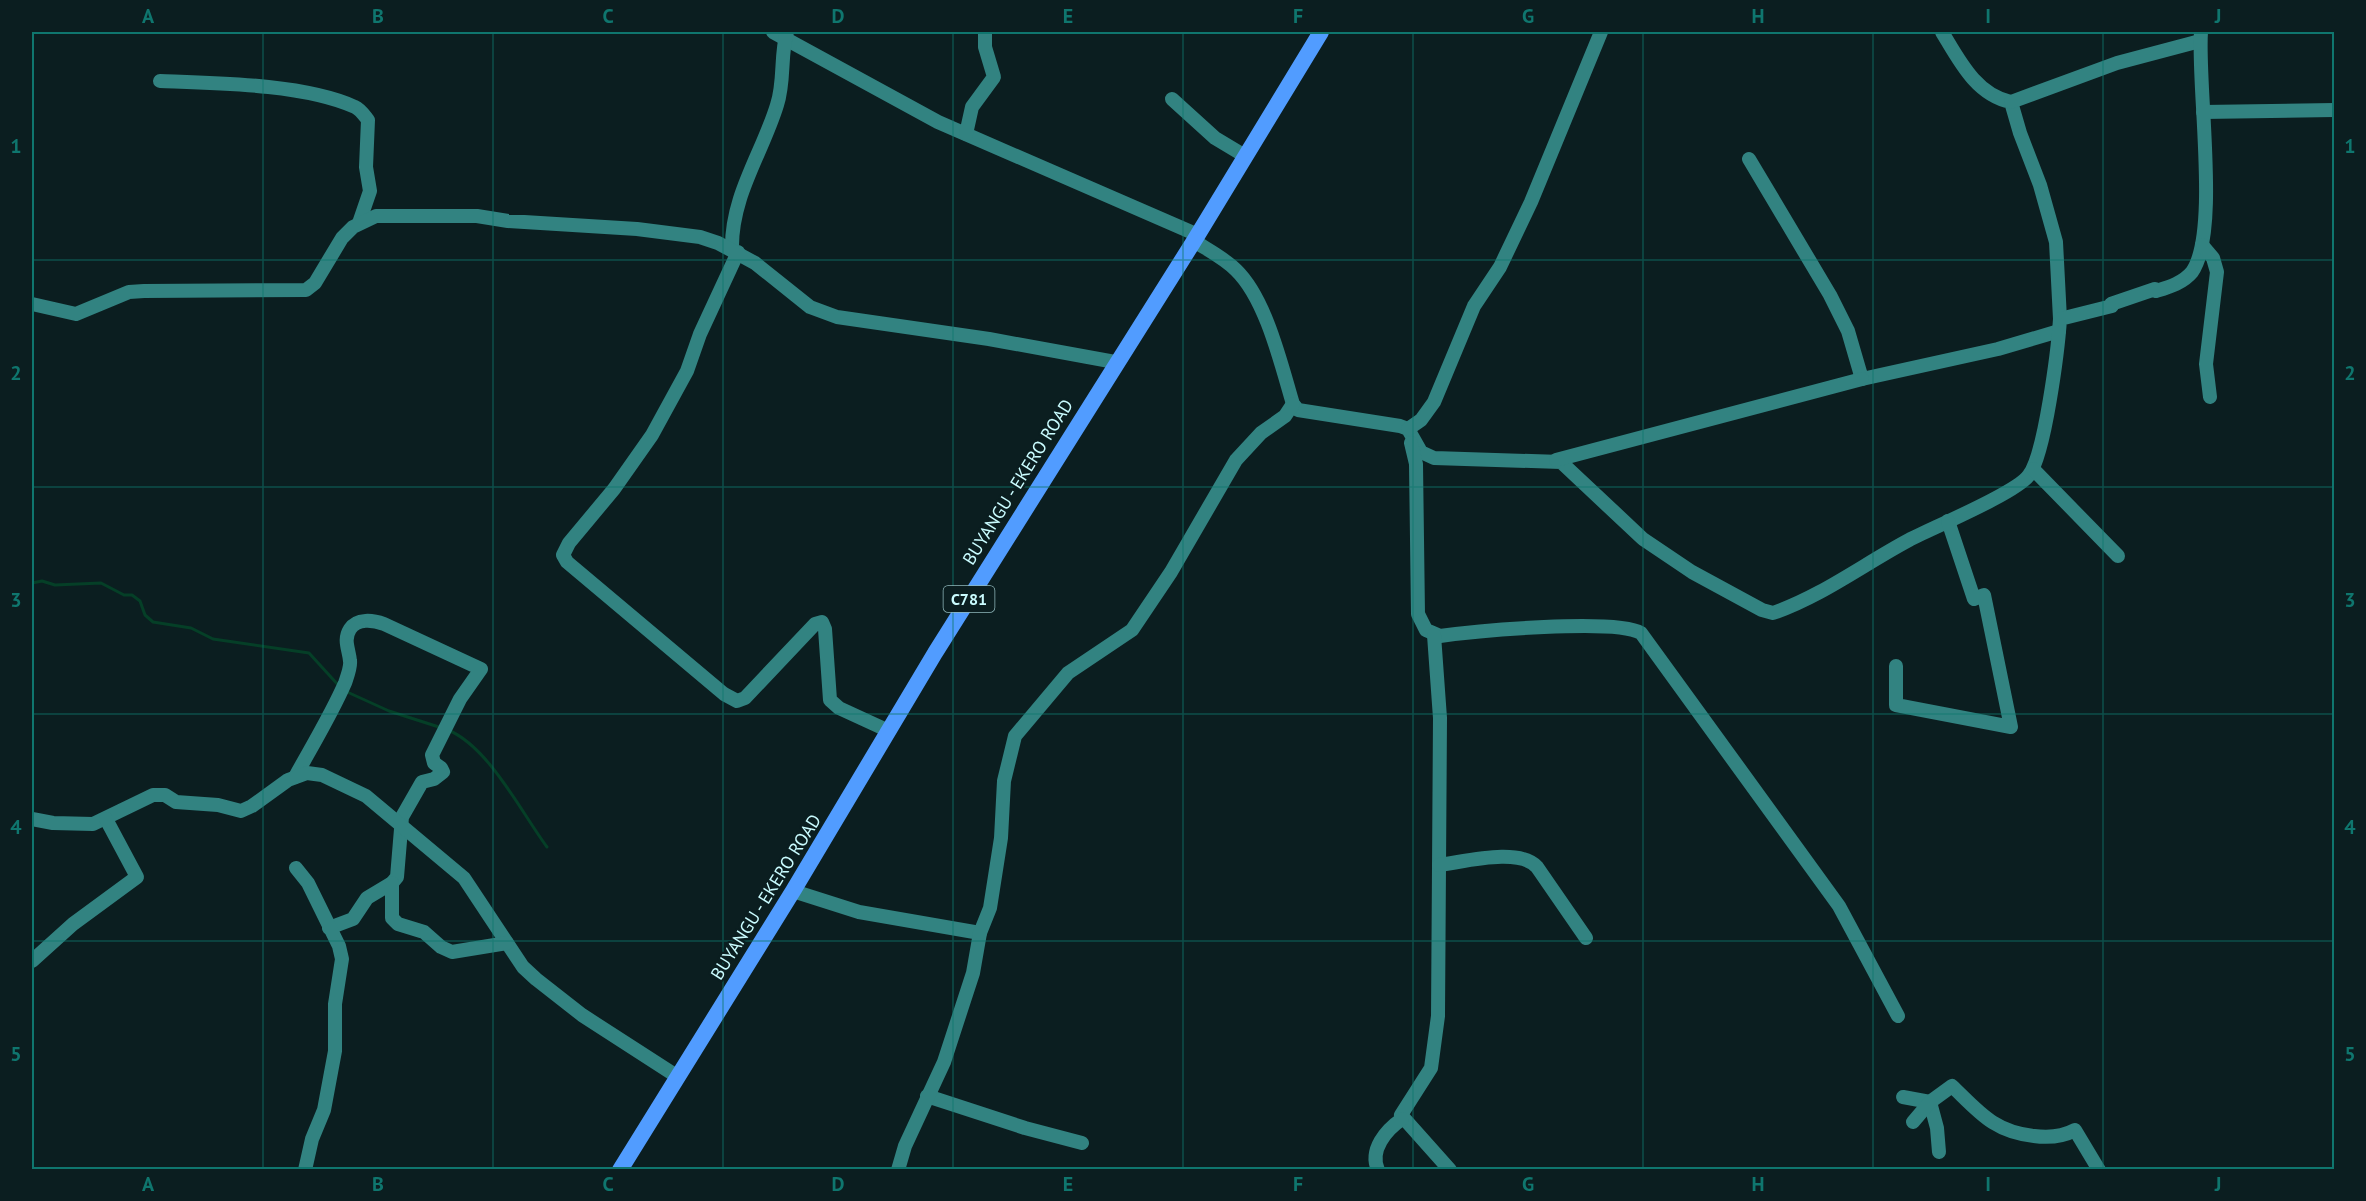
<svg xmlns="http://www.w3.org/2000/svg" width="2366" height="1201" font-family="'PT Sans',sans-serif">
<rect width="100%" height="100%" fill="#0b1e20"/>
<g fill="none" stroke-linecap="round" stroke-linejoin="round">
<g stroke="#053f27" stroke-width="3">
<polyline points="32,583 42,581 55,585 101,583 124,595 132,595 140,601 145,615 153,622 191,628 213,639 309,653 340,687"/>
<polyline points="345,691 389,711 442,728"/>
<path d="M448 730C489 747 521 812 547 847"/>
</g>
<g stroke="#328381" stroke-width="14">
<polyline points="773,32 938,122 1198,235"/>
<path d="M1942 32C1959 60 1976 95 2011 102L2020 133 2040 185 2056 242 2060 319"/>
<path d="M160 81C216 83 305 84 355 107 360 109 364 115 368 120L366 167 370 191 359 223"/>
<polyline points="1172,99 1215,138 1245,156"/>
<polyline points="2011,102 2117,63 2200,41"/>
<polyline points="2203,112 2334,110"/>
<polyline points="966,134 972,107 994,77 985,47 985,32"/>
<polyline points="1749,159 1830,295 1848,331 1862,379 1998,349 2059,331"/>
<path d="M1194 241C1208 250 1224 258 1236 270 1266 299 1281 364 1293 404L1298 410 1400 426 1408 429 1421 452 1434 458 1561 462 1643 539 1692 572 1762 610 1773 613C1822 596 1864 564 1909 540 1932 528 2018 492 2029 475 2045 454 2058 349 2060 319L2112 306 2111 304 2155 289 2156 291C2169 287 2183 283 2192 272 2220 232 2197 86 2201 32"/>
<polyline points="2202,245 2213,258 2217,272 2206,364 2210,397"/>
<path d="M732 249C731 196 762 154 777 105 785 81 780 55 787 32"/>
<polyline points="738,252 700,334 687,371 652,435 614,489 569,543 563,555 567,562 724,694 737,701 745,698 815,624 822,622 825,629 830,700 839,708 889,731"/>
<polyline points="32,304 76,314 129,292 144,291 306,290 315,283 342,238 353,227 376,216 477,216 508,221 637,229 700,237 718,243 755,263 810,307 837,317 989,339 1115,362"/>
<polyline points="1408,429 1421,420 1434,402 1474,306 1500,267 1531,202 1601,32"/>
<path d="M1411 443 1416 464 1418 614 1426 630 1440 636C1475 631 1615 618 1641 633L1839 906 1898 1016"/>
<polyline points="1556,460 1862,379"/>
<polyline points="2033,469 2118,556"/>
<polyline points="1434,635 1440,718 1438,1016 1431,1068 1401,1115 1450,1170"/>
<polyline points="1896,666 1896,705 2011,727 1984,595 1974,599 1948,521"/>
<path d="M295 777C312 746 331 715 345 683 347 677 351 667 350 661 349 649 343 640 350 629 357 618 373 620 384 624L481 669 460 699 432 755 434 763 441 768 443 772 434 779 422 782 402 817 397 877 392 883 367 898 353 919 329 928"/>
<polyline points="32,819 53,823 93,824 153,795 165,795 176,802 218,805 241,811 252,806 288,780 307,773 322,775 366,796 464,878 523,967 536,979 582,1015 678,1077"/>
<path d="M1439 865C1464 862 1519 847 1537 867L1586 938"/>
<polyline points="296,868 308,883 339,946 342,959 335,1004 335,1051 324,1110 312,1139 305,1170"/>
<polyline points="392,883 392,918 398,924 424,932 441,947 452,952 507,943"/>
<polyline points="793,891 859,912 980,933"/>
<polyline points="32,961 73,924 137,877 106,819"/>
<polyline points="927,1096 1025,1128 1082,1143"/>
<polyline points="1903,1097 1930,1102"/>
<polyline points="1930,1102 1937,1128 1939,1152"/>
<path d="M1913 1122 1930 1102 1952 1086C1979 1112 1994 1132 2034 1136 2049 1138 2062 1137 2075 1130L2099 1170"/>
<polyline points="898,1170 905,1146 944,1062 973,973 980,933 990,908 1001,838 1004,781 1015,736 1068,673 1132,630 1171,572 1236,460 1261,433 1285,416 1293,404"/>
<path d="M1378 1170C1369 1150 1386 1130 1402 1119"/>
</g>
<polyline stroke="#519cff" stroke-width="16" points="620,1170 793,891 935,653 1194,241 1321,32"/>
</g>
<path fill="none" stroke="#0f766e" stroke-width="1.5" stroke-opacity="0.55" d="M263 32V1170M493 32V1170M723 32V1170M953 32V1170M1183 32V1170M1413 32V1170M1643 32V1170M1873 32V1170M2103 32V1170M32 260H2334M32 487H2334M32 714H2334M32 941H2334"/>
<g text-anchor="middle" stroke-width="4.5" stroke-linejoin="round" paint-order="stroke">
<rect fill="#0b1e20" stroke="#91b9bc" stroke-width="1.5" x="943.5" y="586" width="51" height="26" rx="4.5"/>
<g font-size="16" font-weight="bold" fill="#cafcff">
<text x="969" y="605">C781</text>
</g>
<g font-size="18" fill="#cafcff" stroke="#0b1e20">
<text transform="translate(1018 482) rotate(-58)" y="6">BUYANGU - EKERO ROAD</text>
<text transform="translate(766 897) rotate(-58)" y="6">BUYANGU - EKERO ROAD</text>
</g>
</g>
<rect width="2366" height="1201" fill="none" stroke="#0b1e20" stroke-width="66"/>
<rect x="33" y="33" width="2300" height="1135" fill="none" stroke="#0f766e" stroke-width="2"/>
<g font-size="20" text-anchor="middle" font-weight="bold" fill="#0f766e">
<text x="148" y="23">A</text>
<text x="378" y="23">B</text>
<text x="608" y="23">C</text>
<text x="838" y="23">D</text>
<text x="1068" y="23">E</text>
<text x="1298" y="23">F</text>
<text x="1528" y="23">G</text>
<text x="1758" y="23">H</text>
<text x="1988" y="23">I</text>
<text x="2218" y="23">J</text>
<text x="16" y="153">1</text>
<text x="2350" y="153">1</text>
<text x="16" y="380">2</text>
<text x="2350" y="380">2</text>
<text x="16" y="607">3</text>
<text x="2350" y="607">3</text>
<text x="16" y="834">4</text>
<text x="2350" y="834">4</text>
<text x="16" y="1061">5</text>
<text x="2350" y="1061">5</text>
<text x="148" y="1191">A</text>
<text x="378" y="1191">B</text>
<text x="608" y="1191">C</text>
<text x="838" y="1191">D</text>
<text x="1068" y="1191">E</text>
<text x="1298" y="1191">F</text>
<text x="1528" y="1191">G</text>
<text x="1758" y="1191">H</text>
<text x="1988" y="1191">I</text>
<text x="2218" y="1191">J</text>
</g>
</svg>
